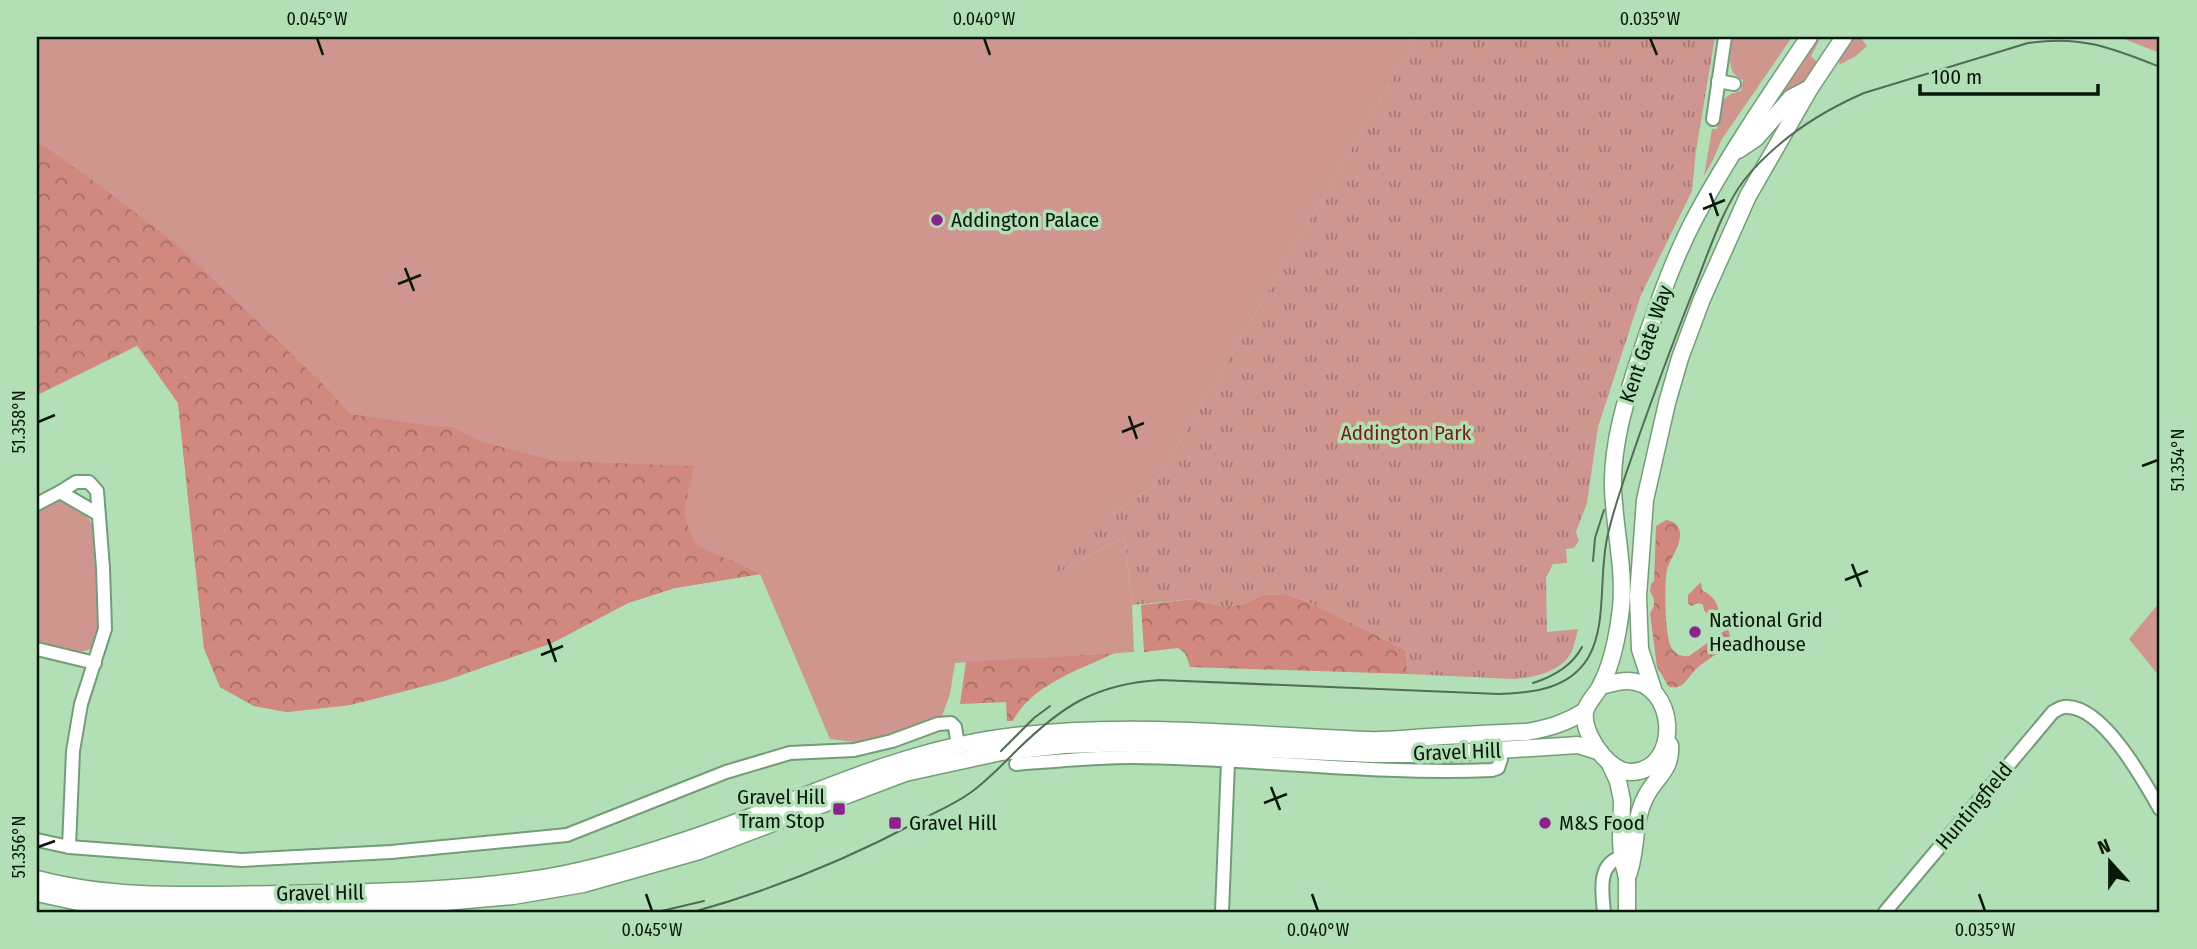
<svg xmlns="http://www.w3.org/2000/svg" width="2197" height="949" font-family="'Fira Sans Condensed',sans-serif">
<defs>
<pattern id="forest-crowns" width="20" height="18" patternUnits="userSpaceOnUse" patternTransform="scale(1.75)"><rect width="20" height="18" fill="#d0887f"/><path d="M2 6a3 3 0 1 1 6 0M12 15a3 3 0 1 1 6 0" fill="none" stroke="#a76e66"/></pattern>
<pattern id="park-tufts" width="24" height="20" patternUnits="userSpaceOnUse" patternTransform="scale(1.75)"><rect width="24" height="20" fill="#ce968e"/><path d="M3 7l-1-3M5 7V3M7 7l1-3M15 17l-1-3M17 17v-4M19 17l1-3" fill="none" stroke="#a57972"/></pattern>
</defs>
<rect width="100%" height="100%" fill="#b3dfb7"/>
<g fill="#ce968e">
<polygon points="37,37 1417,37 1154,486 1111,515 1059,572 1124,537 1132,605 1134,652 955,663 950,694 942,716 889,734 855,742 830,739 760,574 675,588 628,603 552,643 444,681 350,705 287,712 254,706 220,687 204,648 178,403 137,346 37,395"/>
<path d="M1733 37H1792L1722 139 1713 160 1704 176 1712 129H1717C1721 109 1718 95 1741 91L1743 80C1724 72 1731 53 1733 37Z"/>
<polygon points="1818,37 1819,41 1811,56 1818,63 1802,89 1777,107 1774,104"/>
<polygon points="1853,37 1860,37 1867,46 1856,56 1839,65 1840,58"/>
<polygon points="2119,37 2160,37 2160,53"/>
<path d="M59 499C72 502 86 512 92 524L99 619 94 647C77 658 55 648 37 643V510Z"/>
<polygon points="2160,602 2160,677 2129,639"/>
</g>
<g fill="url(#forest-crowns)">
<polygon points="37,141 95,182 176,244 326,387 350,414 430,426 452,427 482,442 556,461 694,466 684,512 691,536 700,547 761,574 675,588 628,603 552,643 444,681 350,705 287,712 254,706 220,687 204,648 178,403 138,345 37,395"/>
<path d="M1666 520C1674 521 1680 525 1680 534 1681 546 1670 558 1667 570 1664 582 1665 636 1671 647 1675 654 1681 657 1689 656L1727 629 1723 624 1718 627 1704 610 1703 605 1699 603 1691 606 1688 603V595L1701 582 1702 590C1718 599 1716 604 1722 619 1727 630 1732 632 1730 646 1724 648 1700 665 1696 669 1687 678 1684 690 1669 687L1657 667 1650 613C1656 605 1655 599 1650 591L1651 584 1654 581 1656 526Z"/>
<polygon points="1285,594 1309,602 1406,650 1408,674 1190,667 1185,653 1178,648 1144,652 1141,605 1193,599 1224,607 1244,604 1262,595"/>
<path d="M1115 653C1081 669 1031 685 1013 721H1007L1006 702 960 704 966 662Z"/>
</g>
<path fill="url(#park-tufts)" d="M1417 37H1715L1696 151 1692 191 1641 295 1598 427 1587 503 1576 532 1579 541 1574 548 1566 549 1567 563 1553 564 1546 578 1547 632 1578 629C1576 636 1575 644 1572 651 1562 672 1533 678 1513 679L1408 674 1406 650 1309 602 1285 594 1262 595 1244 604 1224 607 1193 599 1132 605 1124 537 1059 572 1048 551 1111 515 1154 486Z"/>
<g fill="none" stroke-linecap="round" stroke-linejoin="round">
<defs>
<g id="minor">
<polyline points="1718,81 1734,84"/>
<polyline points="1713,119 1725,37"/>
<polyline points="60,492 76,482 89,482 97,491 103,568 105,629 81,704 73,751 69,847"/>
<polyline points="37,504 60,492 98,514"/>
<polyline points="37,649 95,663"/>
<path d="M1016 764C1055 761 1094 757 1133 757 1253 758 1372 775 1492 770L1498 768 1501 759V750"/>
<polyline points="37,840 69,847 242,860 391,852 567,835 726,772 790,753 854,750 892,741 938,724 951,723 955,727 958,745"/>
<polyline points="1222,912 1228,762"/>
<path d="M1604 912C1602 892 1597 863 1622 857"/>
<path d="M1885 912 2053 712C2058 709 2063 706 2068 707 2104 708 2144 781 2160 809"/>
</g>
<g id="major">
<polyline points="1738,150 1756,138 1791,98 1810,88"/>
<path d="M1601 686C1609 684 1618 681 1627 681 1677 681 1682 768 1633 772 1621 773 1610 764 1602 755 1593 744 1583 727 1585 712 1587 702 1597 694 1601 685 1613 662 1618 634 1621 608 1625 568 1614 527 1613 487 1612 441 1627 396 1641 353 1657 307 1673 259 1696 216 1730 153 1770 95 1809 37"/>
<polyline points="1653,689 1640,649 1638,596 1645,500 1667,403 1680,358 1702,299 1748,196 1810,88 1844,37"/>
<polyline points="1610,764 1618,781 1622,800 1621,840 1622,857 1627,878 1627,912"/>
<path d="M1627 878C1638 852 1632 824 1645 798 1655 777 1672 771 1670 745"/>
<path d="M37 879C116 900 197 895 279 894 363 892 447 892 530 880 580 873 629 859 677 843 779 811 874 760 980 741 1108 719 1238 735 1367 740 1387 741 1408 738 1428 737 1461 735 1494 733 1527 732 1549 728 1566 723 1585 711"/>
<polyline points="37,893 97,906 159,910 433,903 513,896 583,884 699,851 905,773 1001,752 1064,745 1133,743 1372,754 1435,754 1578,745 1600,752"/>
</g>
</defs>
<use href="#minor" stroke="#739d78" stroke-width="16"/>
<use href="#major" stroke="#739d78" stroke-width="19"/>
<use href="#minor" stroke="#fff" stroke-width="12"/>
<use href="#major" stroke="#fff" stroke-width="16"/>
<g stroke="#516d54" stroke-width="2">
<polyline points="1593,561 1595,538 1604,510"/>
<path d="M1533 683C1552 677 1572 666 1582 647"/>
<polyline points="1001,751 1034,718 1050,706"/>
<polyline points="657,912 704,901"/>
<path d="M693 912C772 890 846 860 919 821 935 812 955 804 970 793 987 781 1002 765 1017 750 1062 706 1095 684 1160 680L1499 694C1533 693 1569 689 1588 658 1608 624 1598 573 1608 534 1616 499 1629 466 1640 433 1658 383 1676 334 1696 284 1709 251 1723 207 1745 179 1777 140 1818 113 1864 93L2028 43C2081 35 2112 48 2160 67"/>
</g>
</g>
<path fill="none" stroke="#08180a" stroke-width="2.5" d="M317 38 323 55M984 38 990 55M1650 38 1657 55M1710 193 1718 216M1703 209 1725 200M405 268 414 291M398 284 421 275M1129 416 1137 439M38 422 55 415M1122 432 1144 423M2142 466 2158 460M1852 564 1861 587M1845 580 1868 571M548 639 556 662M541 655 563 646M1271 787 1280 810M1264 803 1287 794M38 847 55 841M646 894 652 911M1312 894 1318 911M1979 894 1985 911"/>
<g fill="#8a248b" stroke="#b3dfb7" stroke-width="2.5">
<circle cx="937" cy="220" r="7"/>
<circle cx="1695" cy="632" r="7"/>
<rect x="832" y="802" width="14" height="14" rx="3.5"/>
<rect x="888" y="816" width="14" height="14" rx="3.5"/>
<circle cx="1545" cy="823" r="7"/>
</g>
<g text-anchor="middle" stroke-width="7" stroke-linejoin="round" paint-order="stroke">
<g font-size="21" fill="#08180a" stroke="#b3dfb7" text-anchor="start">
<text x="951" y="227">Addington Palace</text>
<text x="1709" y="627">National Grid<tspan x="1709" dy="24">Headhouse</tspan></text>
<text x="825" y="804" text-anchor="end">Gravel Hill<tspan x="825" dy="24">Tram Stop</tspan></text>
<text x="909" y="830">Gravel Hill</text>
<text x="1559" y="830">M&amp;S Food</text>
</g>
<g font-size="21" fill="#08180a" stroke="#b3dfb7">
<text transform="translate(1646 344) rotate(-71)" y="7">Kent Gate Way</text>
<text transform="translate(1457 752) rotate(-2)" y="7">Gravel Hill</text>
<text transform="translate(1974 806) rotate(-50)" y="7">Huntingfield</text>
<text transform="translate(320 893) rotate(-1)" y="7">Gravel Hill</text>
</g>
<g font-size="21" fill="#77211c" stroke="#b3dfb7">
<text x="1406" y="440">Addington Park</text>
</g>
</g>
<rect width="2197" height="949" fill="none" stroke="#b3dfb7" stroke-width="77"/>
<g transform="translate(2110 862) rotate(339)" stroke="#b3dfb7" stroke-width="5" paint-order="stroke">
<path d="M0-5L12 26L0 18L-12 26Z" fill="#08180a"/>
<text y="-10" font-size="19" font-weight="bold" text-anchor="middle" fill="#08180a">N</text>
</g>
<path d="M1920 84v10h178v-10" fill="none" stroke="#08180a" stroke-width="3.5"/>
<text x="1931" y="84" font-size="21" fill="#08180a" stroke="#b3dfb7" stroke-width="5" paint-order="stroke">100 m</text>
<rect x="38" y="38" width="2120" height="873" fill="none" stroke="#08180a" stroke-width="2.5"/>
<g font-size="18" text-anchor="middle" fill="#08180a">
<text x="317" y="25">0.045°W</text>
<text x="984" y="25">0.040°W</text>
<text x="1650" y="25">0.035°W</text>
<text transform="translate(19 422) rotate(-90)" y="6">51.358°N</text>
<text transform="translate(2178 460) rotate(-90)" y="6">51.354°N</text>
<text transform="translate(19 847) rotate(-90)" y="6">51.356°N</text>
<text x="652" y="936">0.045°W</text>
<text x="1318" y="936">0.040°W</text>
<text x="1985" y="936">0.035°W</text>
</g>
</svg>
